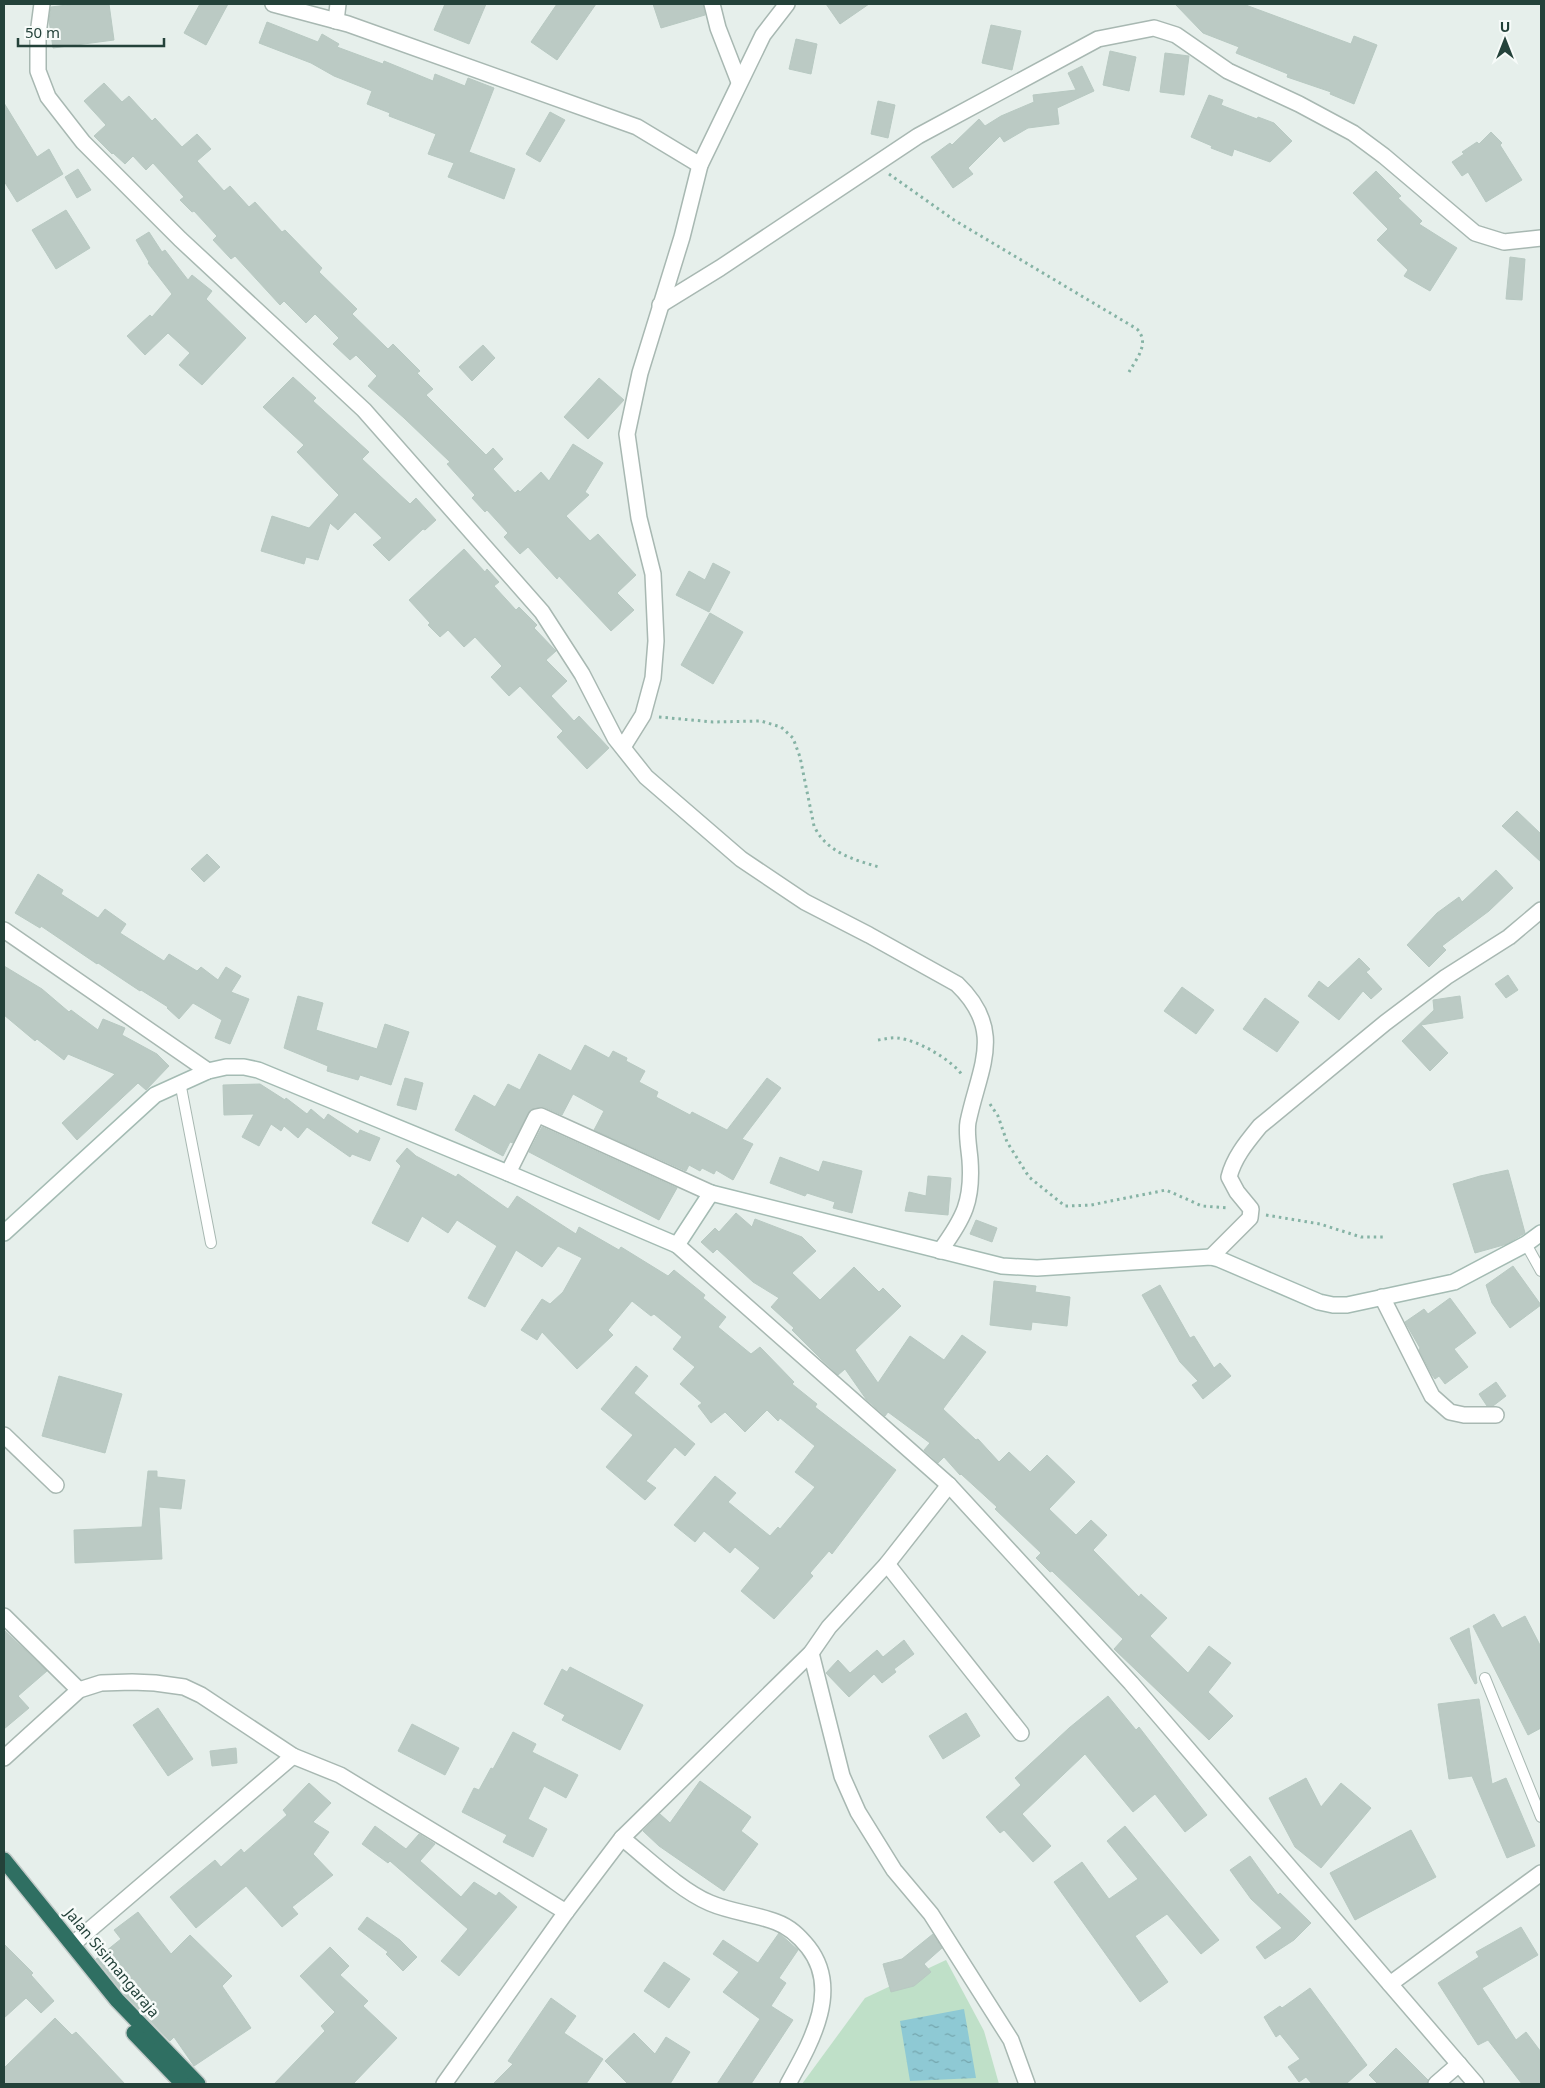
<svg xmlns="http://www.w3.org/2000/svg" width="1545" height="2088" font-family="'Noto Sans',sans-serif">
<defs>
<pattern id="water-ripples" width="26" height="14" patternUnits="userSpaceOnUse" patternTransform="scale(1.25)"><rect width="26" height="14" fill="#8ec9d4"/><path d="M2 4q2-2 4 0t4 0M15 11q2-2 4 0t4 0" fill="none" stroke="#74a5ad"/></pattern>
</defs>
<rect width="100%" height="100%" fill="#e6efeb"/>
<polygon fill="#bfe0c8" points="946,1960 984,2031 999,2084 802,2084 865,1998"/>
<polygon fill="url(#water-ripples)" points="964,2009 976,2078 910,2081 900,2021"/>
<g fill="#bbcac4" stroke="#b8c9c2">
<polygon points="75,4 109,4 114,40 53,48 49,20 51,7"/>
<polygon points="200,4 228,4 206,45 184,33"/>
<polygon points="445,4 486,4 469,44 434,30"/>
<polygon points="557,4 596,4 557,60 531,42"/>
<polygon points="653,4 703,4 705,15 661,28"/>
<polygon points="826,4 869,4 840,24"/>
<polygon points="1175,4 1243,4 1351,44 1354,36 1377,45 1354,104 1330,94 1331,92 1287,77 1288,74 1236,53 1239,47 1203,33"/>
<polygon points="267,22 318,42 322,34 339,44 337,47 383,64 384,61 433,81 435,74 465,86 468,78 494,88 469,152 515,169 504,199 448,177 454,163 428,154 436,134 389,116 390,113 367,104 372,91 334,76 311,63 259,43"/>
<polygon points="991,25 1021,31 1012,70 982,63"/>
<polygon points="796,39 817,44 811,74 789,69"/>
<polygon points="1110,51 1136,57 1129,91 1103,85"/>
<polygon points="1165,53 1189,56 1184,95 1160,92"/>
<polygon points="1082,66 1094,91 1057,108 1059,124 1028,128 1004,142 1000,136 968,168 973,174 953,188 931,157 950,143 952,145 979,119 985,126 1001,116 1034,102 1033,95 1076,90 1068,73"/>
<polygon points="104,83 122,102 129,96 152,121 155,118 182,147 197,134 211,149 197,161 224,191 230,186 249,207 255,202 282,232 285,230 322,268 319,272 357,309 352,314 388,349 393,344 420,371 417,373 433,389 426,395 486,455 493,448 503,459 493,469 515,493 518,490 520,492 541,472 549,481 573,444 603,463 585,492 589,495 566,516 590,541 598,534 636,575 617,593 634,610 611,631 559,576 557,579 528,547 520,554 504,537 508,533 487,510 485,512 472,498 475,495 447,464 450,462 404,418 368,386 377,376 356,355 350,360 333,344 339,338 315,314 306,323 284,301 280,305 235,256 231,259 213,240 217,236 194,211 192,212 180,200 184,197 153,163 146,170 133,156 125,164 113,153 112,154 94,136 106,125 84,101"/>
<polygon points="1209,95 1223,100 1221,105 1257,119 1258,117 1274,123 1292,141 1270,162 1234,149 1232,156 1211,148 1212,146 1191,137"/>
<polygon points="878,101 895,105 888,138 871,134"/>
<polygon points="4,103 37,157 49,149 63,174 17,202 4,181"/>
<polygon points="550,112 565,120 540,162 526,154"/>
<polygon points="1491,132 1502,143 1500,145 1522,180 1486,202 1468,172 1462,176 1452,162 1464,154 1462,152 1477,142 1479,144"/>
<polygon points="78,169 91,190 77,198 65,177"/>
<polygon points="1376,171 1401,196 1398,198 1422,221 1419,224 1457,248 1430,291 1404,276 1408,270 1377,240 1388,229 1353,193"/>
<polygon points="66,210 90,248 56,269 32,230"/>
<polygon points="149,232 162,252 165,250 188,280 192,275 212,291 206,299 246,338 202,385 179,365 190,353 168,333 145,355 127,336 150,315 152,317 172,294 148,263 149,262 136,240"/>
<polygon points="1510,257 1525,259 1522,300 1506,299"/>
<polygon points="483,345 495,358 472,381 459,367"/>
<polygon points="293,377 316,398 313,401 369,452 362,459 410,504 416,498 436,520 425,530 423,529 389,561 373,545 382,538 355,512 338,530 330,523 318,560 306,557 304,564 261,551 272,516 309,528 339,495 297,452 304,445 263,407"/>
<polygon points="599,378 624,400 588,439 564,417"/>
<polygon points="464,549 485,572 487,569 499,582 494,586 516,610 519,607 537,625 534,628 556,651 546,660 567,681 551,696 574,721 579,716 609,748 587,769 557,737 563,731 520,686 509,696 491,677 502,666 475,637 464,647 448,630 440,637 428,625 430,623 409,600"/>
<polygon points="713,563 730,572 709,612 676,595 689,571 705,580"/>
<polygon points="710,613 743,632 713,684 681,665"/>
<polygon points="1517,811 1541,834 1541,862 1502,826"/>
<polygon points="207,854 220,867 204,882 191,869"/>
<polygon points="1496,870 1513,888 1489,911 1442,946 1446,950 1429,967 1407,945 1437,913 1459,897 1462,902"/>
<polygon points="38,874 63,890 61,894 98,918 105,909 126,924 120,933 164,961 169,954 197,971 201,967 218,980 226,967 241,976 231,992 249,999 230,1044 215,1038 222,1020 193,1003 179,1019 167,1008 168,1007 141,990 140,991 98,963 97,964 41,926 40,928 15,913"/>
<polygon points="1359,958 1370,969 1366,972 1382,989 1371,999 1363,991 1339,1020 1308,996 1319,981 1328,988"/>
<polygon points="4,966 42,989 69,1012 71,1010 98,1030 103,1019 125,1028 122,1035 157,1054 169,1066 146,1090 138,1083 77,1140 62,1123 115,1074 68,1054 64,1060 37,1039 35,1041 4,1015"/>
<polygon points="1508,975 1518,990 1506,998 1495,984"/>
<polygon points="1182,987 1214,1010 1196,1034 1164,1011"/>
<polygon points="298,996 323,1003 316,1030 377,1049 385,1024 409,1032 391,1085 360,1075 358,1080 327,1071 328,1066 284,1048"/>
<polygon points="1460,996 1463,1018 1421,1025 1448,1053 1430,1071 1402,1041 1434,1010 1433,1000"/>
<polygon points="1265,998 1299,1022 1277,1052 1243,1029"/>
<polygon points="585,1045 609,1058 613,1051 627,1058 626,1061 645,1071 639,1082 658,1092 656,1097 690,1115 692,1112 727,1130 767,1078 781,1088 742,1139 753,1144 733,1180 716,1170 714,1174 702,1168 700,1171 689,1165 686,1171 594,1130 604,1111 573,1094 562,1115 544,1107 530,1110 513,1143 510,1142 503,1156 455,1130 474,1095 495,1107 508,1084 520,1090 539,1054 571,1071"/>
<polygon points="405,1078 423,1083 416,1110 397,1105"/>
<polygon points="260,1084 285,1100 286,1098 307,1114 311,1109 324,1120 328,1114 358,1134 360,1130 380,1138 370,1161 352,1154 350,1157 307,1127 298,1138 284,1126 281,1131 271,1124 259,1146 242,1137 254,1114 224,1115 223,1085"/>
<polygon points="542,1127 677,1188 659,1220 529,1152"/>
<polygon points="407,1148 416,1156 456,1177 458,1174 508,1209 517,1196 576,1234 579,1227 619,1250 621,1247 668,1276 674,1270 705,1295 703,1298 726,1317 718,1327 751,1354 760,1347 794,1382 792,1384 817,1404 815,1407 896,1470 832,1554 829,1551 810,1573 813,1576 774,1619 741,1591 760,1568 735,1547 730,1553 704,1531 695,1542 674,1525 715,1476 736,1493 728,1502 770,1536 778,1527 780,1529 815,1487 795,1472 815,1446 780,1418 778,1421 767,1410 745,1432 725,1412 711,1423 698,1406 702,1403 680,1384 695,1367 673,1349 682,1337 654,1314 651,1316 632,1301 608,1330 613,1335 577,1369 542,1332 537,1340 521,1330 542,1299 550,1304 563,1292 582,1258 558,1246 542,1267 516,1250 485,1307 468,1298 497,1246 457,1220 448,1233 422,1216 408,1242 372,1223 401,1166 396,1161"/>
<polygon points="780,1157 819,1172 823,1161 862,1171 852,1213 833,1208 835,1202 807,1193 805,1196 770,1183"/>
<polygon points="1508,1170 1525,1233 1507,1244 1475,1253 1453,1184 1480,1176"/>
<polygon points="928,1176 951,1178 948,1215 905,1211 909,1192 926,1196"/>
<polygon points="736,1213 752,1227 755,1219 802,1237 816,1251 792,1273 820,1300 854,1267 879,1292 883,1288 901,1306 855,1350 878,1383 910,1336 944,1360 962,1335 986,1352 943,1409 976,1440 978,1439 999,1462 1009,1452 1030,1472 1047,1455 1075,1482 1049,1509 1076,1535 1091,1520 1107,1535 1093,1550 1139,1597 1141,1594 1167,1618 1150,1636 1188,1673 1209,1646 1231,1663 1208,1692 1233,1716 1209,1740 1114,1649 1123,1639 1052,1571 1050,1572 1036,1558 1041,1553 995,1509 997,1507 961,1474 960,1475 944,1457 938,1463 924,1450 930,1443 888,1412 885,1416 866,1399 845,1369 838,1375 820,1358 792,1330 794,1328 771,1307 779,1298 753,1282 717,1249 713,1253 701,1242 715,1228 719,1232"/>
<polygon points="976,1220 997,1228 992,1242 970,1234"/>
<polygon points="1513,1266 1541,1305 1510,1328 1492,1303 1486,1285"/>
<polygon points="994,1281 1036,1286 1035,1292 1070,1297 1067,1326 1032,1322 1031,1330 990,1325"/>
<polygon points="1160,1285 1190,1338 1194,1336 1214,1368 1220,1363 1231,1376 1203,1399 1192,1385 1198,1381 1180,1362 1142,1295"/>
<polygon points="1450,1298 1476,1333 1454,1349 1468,1367 1445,1384 1439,1376 1435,1379 1432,1375 1419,1350 1420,1348 1405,1322 1424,1309 1428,1314"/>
<polygon points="636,1366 648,1376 634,1393 695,1444 685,1456 675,1447 646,1481 656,1488 645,1500 606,1467 633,1435 601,1409"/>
<polygon points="59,1376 122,1394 105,1453 42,1436"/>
<polygon points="1496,1382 1506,1396 1493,1406 1487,1406 1479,1394"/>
<polygon points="148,1471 157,1471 157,1477 185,1480 181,1509 159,1507 162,1559 75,1563 74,1530 142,1527"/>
<polygon points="1494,1614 1502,1628 1525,1616 1541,1647 1541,1728 1528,1735 1473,1626"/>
<polygon points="1469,1628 1477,1683 1475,1684 1450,1638"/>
<polygon points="4,1630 47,1671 18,1696 29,1708 4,1729"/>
<polygon points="904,1640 914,1654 894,1669 896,1672 882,1683 874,1674 849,1697 826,1673 838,1660 850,1673 877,1650 883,1657"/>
<polygon points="570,1667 643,1705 620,1750 562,1720 565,1715 544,1704 562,1669 567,1672"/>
<polygon points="1108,1696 1136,1730 1139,1727 1207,1815 1185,1832 1155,1794 1133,1812 1085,1754 1022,1814 1051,1846 1033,1862 1004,1830 1000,1833 986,1817 1021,1785 1015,1778 1069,1728"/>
<polygon points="1479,1699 1492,1784 1506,1778 1535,1846 1507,1858 1472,1776 1449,1779 1438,1704"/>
<polygon points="158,1708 193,1759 168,1776 133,1725"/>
<polygon points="966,1713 980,1736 943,1759 929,1736"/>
<polygon points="412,1724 459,1748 445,1775 398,1751"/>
<polygon points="513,1732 536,1744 532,1752 578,1775 566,1798 544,1786 528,1819 547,1829 533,1857 503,1842 507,1835 462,1812 474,1788 479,1790 491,1768 493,1769"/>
<polygon points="236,1748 237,1763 212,1766 210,1751"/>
<polygon points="1306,1778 1321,1807 1341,1783 1371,1808 1321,1868 1295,1847 1269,1798"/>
<polygon points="700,1781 751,1817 741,1831 758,1844 724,1891 659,1846 643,1831 660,1814 670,1823"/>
<polygon points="309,1783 331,1803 313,1822 329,1832 313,1854 333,1875 292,1907 298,1914 282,1927 246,1886 196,1928 170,1897 215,1860 221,1867 241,1849 244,1853 287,1815 283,1810"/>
<polygon points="375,1826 406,1849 419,1834 435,1844 420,1861 461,1897 474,1882 496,1896 499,1892 517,1907 459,1976 441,1961 468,1929 390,1861 388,1863 362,1844"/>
<polygon points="1125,1826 1219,1940 1201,1954 1167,1914 1135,1936 1168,1982 1140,2002 1054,1882 1082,1862 1109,1899 1138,1879 1107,1841"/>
<polygon points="1411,1830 1436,1877 1355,1920 1330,1873"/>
<polygon points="1250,1856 1278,1895 1280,1893 1311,1923 1294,1940 1265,1959 1256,1947 1282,1928 1251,1899 1230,1870"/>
<polygon points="138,1912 171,1954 190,1935 232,1976 222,1986 251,2028 194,2066 174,2037 170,2041 124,1994 96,1959 121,1939 114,1930"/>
<polygon points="367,1917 400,1940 417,1957 403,1971 386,1954 388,1952 358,1929"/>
<polygon points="1521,1927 1538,1955 1482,1988 1516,2040 1526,2032 1541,2052 1541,2084 1522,2084 1488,2040 1478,2045 1438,1983 1479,1957 1476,1952"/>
<polygon points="779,1933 798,1950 779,1978 786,1983 771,2006 793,2020 751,2084 717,2084 760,2019 723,1992 739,1972 713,1954 723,1940 758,1963"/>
<polygon points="933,1934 942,1948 924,1964 931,1972 914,1986 891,1992 883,1964 902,1959"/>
<polygon points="4,1944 33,1973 31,1975 54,2001 41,2013 26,1998 4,2018"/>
<polygon points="330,1947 349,1966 340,1975 368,2001 363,2006 397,2038 353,2084 274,2084 325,2031 321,2026 335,2012 300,1976"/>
<polygon points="664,1962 690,1979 669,2008 644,1991"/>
<polygon points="1310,1988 1367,2065 1346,2084 1312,2084 1306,2077 1299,2082 1288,2067 1300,2059 1280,2034 1276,2037 1264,2017 1280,2006 1282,2008"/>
<polygon points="551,1998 576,2016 564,2033 603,2059 586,2084 493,2084 513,2064 508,2061"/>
<polygon points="55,2018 72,2035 76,2032 125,2084 4,2084 4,2068"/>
<polygon points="634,2033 655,2054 666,2037 690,2052 670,2084 628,2084 605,2061"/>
<polygon points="1396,2048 1428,2080 1427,2084 1378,2084 1369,2075"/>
</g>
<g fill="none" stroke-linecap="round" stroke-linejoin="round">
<defs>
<g id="lane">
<polyline points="180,1082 211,1243"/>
<polyline points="1526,1244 1541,1271"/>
<polyline points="1485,1678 1541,1817"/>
</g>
<g id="street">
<path d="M42 4 38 34V71L48 97 83 142 180 239 364 410 542 612 582 674 615 738 646 777 741 859 805 902 869 935 957 984C1006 1031 979 1068 968 1122 966 1133 969 1148 970 1160 973 1201 964 1218 940 1251"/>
<polyline points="273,4 348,24 637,127 700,165"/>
<polyline points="712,4 718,28 739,82"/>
<polyline points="336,21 338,4"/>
<polyline points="660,305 720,268 918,136 1098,39 1154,28 1176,35 1228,71 1299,104 1353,133 1384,156 1475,233 1504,242 1541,238"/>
<polyline points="623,747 643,715 653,678 656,641 653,574 639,518 627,434 640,373 682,237 700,165 763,35 787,4"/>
<polyline points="4,930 208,1071"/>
<polyline points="508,1173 536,1117 541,1116 711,1193"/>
<polyline points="677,1245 949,1485 1131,1683 1476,2084"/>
<path d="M1211 1257 1250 1218 1251 1209 1237 1192 1229 1177C1234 1157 1247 1142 1260 1126L1385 1023 1446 977 1509 937 1541 910"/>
<polyline points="1382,1297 1432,1396 1450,1412 1464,1415 1496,1415"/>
<polyline points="4,1435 56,1485"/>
<polyline points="887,1564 1021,1733"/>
<polyline points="4,1616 79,1690"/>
<polyline points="811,1653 842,1776 858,1812 894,1870 931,1914 1011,2040 1027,2084"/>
<polyline points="4,1758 79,1690 101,1683 132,1682 155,1683 184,1687 201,1695 293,1756 340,1775 566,1912"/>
<path d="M622 1838C647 1858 681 1891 710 1903 731 1912 755 1914 776 1922 790 1927 799 1936 808 1947 842 1990 810 2044 788 2084"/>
<polyline points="73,1944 293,1756"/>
<polyline points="1390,1984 1541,1873"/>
<polyline points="444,2084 566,1912 622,1838 811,1653 829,1627 887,1564 949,1485"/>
<polyline points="1436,2084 1459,2064"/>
</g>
<polyline id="secondary" points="4,1233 155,1095 208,1071 226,1067 244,1067 258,1070 508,1173 677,1245 711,1193 1002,1266 1037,1268 1211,1257 1219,1259 1319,1302 1333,1305 1347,1305 1454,1282 1526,1244 1541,1233"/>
<g id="highway">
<polyline points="4,1860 117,2000 198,2084"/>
<polyline points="134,2033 183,2084"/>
</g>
</defs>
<use href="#lane" stroke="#a8b8b2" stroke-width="12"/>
<use href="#street" stroke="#a8b8b2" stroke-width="18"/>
<use href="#secondary" stroke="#a4bbb3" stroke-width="18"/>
<use href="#highway" stroke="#c2cac8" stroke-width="18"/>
<g stroke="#86b3a5" stroke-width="3" stroke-dasharray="2.5 4" stroke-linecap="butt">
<path d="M889 174 954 220 1137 329C1150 343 1137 358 1129 372"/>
<path d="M659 717 713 722 761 721 781 727 793 738 800 757 814 826C826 852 854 860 879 867"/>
<path d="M878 1040C885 1039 892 1037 898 1038 918 1040 952 1060 963 1076"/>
<polyline points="990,1104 998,1116 1007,1142 1029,1177 1065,1206 1091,1205 1166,1190 1202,1206 1228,1208"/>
<polyline points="1266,1215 1320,1224 1361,1237 1383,1237"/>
</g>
<use href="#lane" stroke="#fff" stroke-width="10"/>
<use href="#street" stroke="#fff" stroke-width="15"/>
<use href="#secondary" stroke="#fff" stroke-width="15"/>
<use href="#highway" stroke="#2f6f62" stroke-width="15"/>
</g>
<g text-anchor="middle" stroke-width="5" stroke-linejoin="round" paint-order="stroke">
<g font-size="15" fill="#24423a" stroke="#f7fbf9">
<text transform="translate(112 1963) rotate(50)" y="5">Jalan Sisimangaraja</text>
</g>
</g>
<rect width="1545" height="2088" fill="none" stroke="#24423a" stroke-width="10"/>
<g transform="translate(1505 40)" stroke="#f7fbf9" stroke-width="4" paint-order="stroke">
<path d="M0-4L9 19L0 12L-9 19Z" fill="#24423a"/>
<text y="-8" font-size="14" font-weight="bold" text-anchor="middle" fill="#24423a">U</text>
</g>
<path d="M18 38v8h146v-8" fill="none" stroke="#24423a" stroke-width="2.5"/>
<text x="25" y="38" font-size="15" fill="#24423a" stroke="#f7fbf9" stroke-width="4" paint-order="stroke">50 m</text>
</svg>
